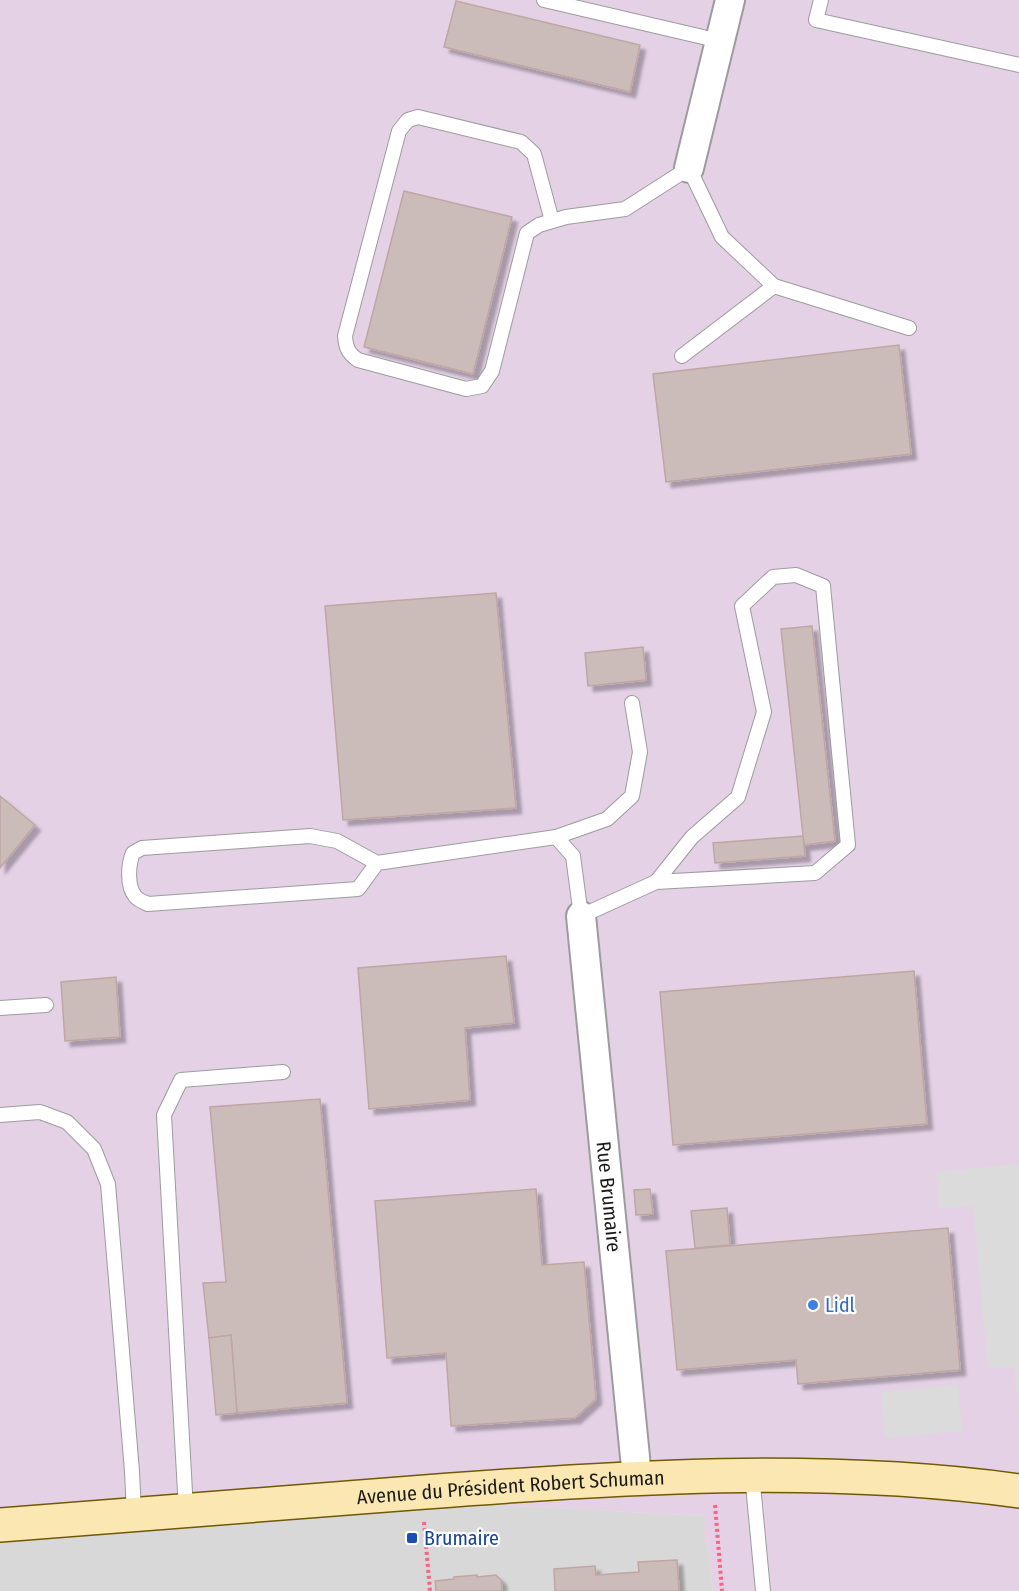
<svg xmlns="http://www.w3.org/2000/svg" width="1019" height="1591" font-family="'Fira Sans Condensed',sans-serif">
<defs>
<filter id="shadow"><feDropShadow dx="5.5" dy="5.5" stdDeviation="1.5" flood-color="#0004"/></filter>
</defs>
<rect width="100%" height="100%" fill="#ede4e0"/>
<polygon fill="#d9d8d8" points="404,1500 704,1516 713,1591 0,1591 0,1533"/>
<polygon fill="#e4d1e6" points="0,0 1019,0 1019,1591 713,1591 704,1516 404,1500 0,1533"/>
<g fill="#dbdbdb">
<polygon points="1019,1164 1019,1416 1014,1367 988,1369 973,1206 939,1209 936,1172"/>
<polygon points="957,1385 962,1431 885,1438 881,1392"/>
</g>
<g fill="#ccbcb9" stroke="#bfa6a2" stroke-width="1.5" filter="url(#shadow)">
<polygon points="456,1 640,45 630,92 444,47"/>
<polygon points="404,191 512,217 473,374 364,347"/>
<polygon points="899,345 911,454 666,482 653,374"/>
<polygon points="496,593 516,808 343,820 325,606"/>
<polygon points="812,626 835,841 804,845 781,629"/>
<polygon points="643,647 646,680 588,686 585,653"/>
<polygon points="0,796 35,825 0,868"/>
<polygon points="803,836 805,856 715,863 713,843"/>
<polygon points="506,956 514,1023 465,1028 470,1100 369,1109 358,968"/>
<polygon points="914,971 927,1124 673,1145 660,992"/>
<polygon points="116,977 120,1037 65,1041 61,982"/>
<polygon points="320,1099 347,1403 237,1413 231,1335 209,1338 203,1283 226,1282 210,1107"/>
<polygon points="536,1189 542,1265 584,1262 596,1399 575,1418 451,1426 446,1353 387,1358 375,1201"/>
<polygon points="650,1189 653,1214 636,1215 634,1190"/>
<polygon points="727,1208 730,1245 695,1248 691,1211"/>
<polygon points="948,1228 960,1370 798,1384 796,1360 677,1370 666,1251"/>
<polygon points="231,1335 237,1413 216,1415 209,1338"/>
<polygon points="677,1560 679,1591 555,1591 554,1569 595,1566 596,1575 639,1572 638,1562"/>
<polygon points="477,1575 477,1577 496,1575 501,1580 502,1591 436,1591 435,1581 454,1579 454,1577"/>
</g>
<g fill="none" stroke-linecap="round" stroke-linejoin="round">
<defs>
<g id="lane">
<polyline points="544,0 720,41"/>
<polyline points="821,0 816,20 1019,65"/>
<path d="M552 221 534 154 521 142 418 117 408 120 399 131 345 336C346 348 348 353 358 360L466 389 482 386 492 371 527 233 539 225 566 217 625 209 689 168 722 237 774 286 909 328"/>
<polyline points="682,356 774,286"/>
<polyline points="556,837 607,819 632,796 640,752 632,703"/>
<path d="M377 863 337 841 310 836 142 848 133 853C128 865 127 886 135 896 138 900 143 902 148 904L358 889 377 863 556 837 573 856 581 916 656 882 815 873 848 845 823 586 796 575 773 577 742 606 764 712 738 797 692 837 656 882"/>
<polyline points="0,1008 46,1005"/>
<polyline points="0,1115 40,1112 67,1122 94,1149 108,1184 132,1471 134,1514"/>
<polyline points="752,1474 763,1591"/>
<polyline points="186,1510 164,1115 181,1080 283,1072"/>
</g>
<g id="street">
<polyline points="689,168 730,0"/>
<path id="s1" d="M581 916 637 1477"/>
</g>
<g id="secondary">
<path id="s2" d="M0 1525C142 1514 283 1503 425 1492 622 1477 822 1464 1019 1491"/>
</g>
</defs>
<use href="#lane" stroke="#9c9c9c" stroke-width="16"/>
<use href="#street" stroke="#9c9c9c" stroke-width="32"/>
<use href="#secondary" stroke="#715a03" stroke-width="36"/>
<g stroke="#fc6282" stroke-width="4" stroke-dasharray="3 3" stroke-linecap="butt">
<polyline points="715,1505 722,1591"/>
<polyline points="424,1522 430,1591"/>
</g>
<use href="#lane" stroke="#fff" stroke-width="14"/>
<use href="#street" stroke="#fff" stroke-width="28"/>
<use href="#secondary" stroke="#fae7b1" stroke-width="33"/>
</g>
<circle fill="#3f7fe0" stroke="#fff" stroke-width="2" cx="813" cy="1305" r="6"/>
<rect fill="#1a4fb4" stroke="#fff" stroke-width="2" x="406" y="1532" width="12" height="12" rx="3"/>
<g text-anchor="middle" stroke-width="4.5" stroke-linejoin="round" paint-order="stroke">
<g font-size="20" fill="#1b1b1b" stroke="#fff">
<text dy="7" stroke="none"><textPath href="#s1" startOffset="282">Rue Brumaire</textPath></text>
<text dy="7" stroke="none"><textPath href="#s2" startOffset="512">Avenue du Président Robert Schuman</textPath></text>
</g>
<g font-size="20" fill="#366cbe" stroke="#fff" text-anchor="start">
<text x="825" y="1312">Lidl</text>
</g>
<g font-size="20" fill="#164399" stroke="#fff" text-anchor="start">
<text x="424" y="1545">Brumaire</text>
</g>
</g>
</svg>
